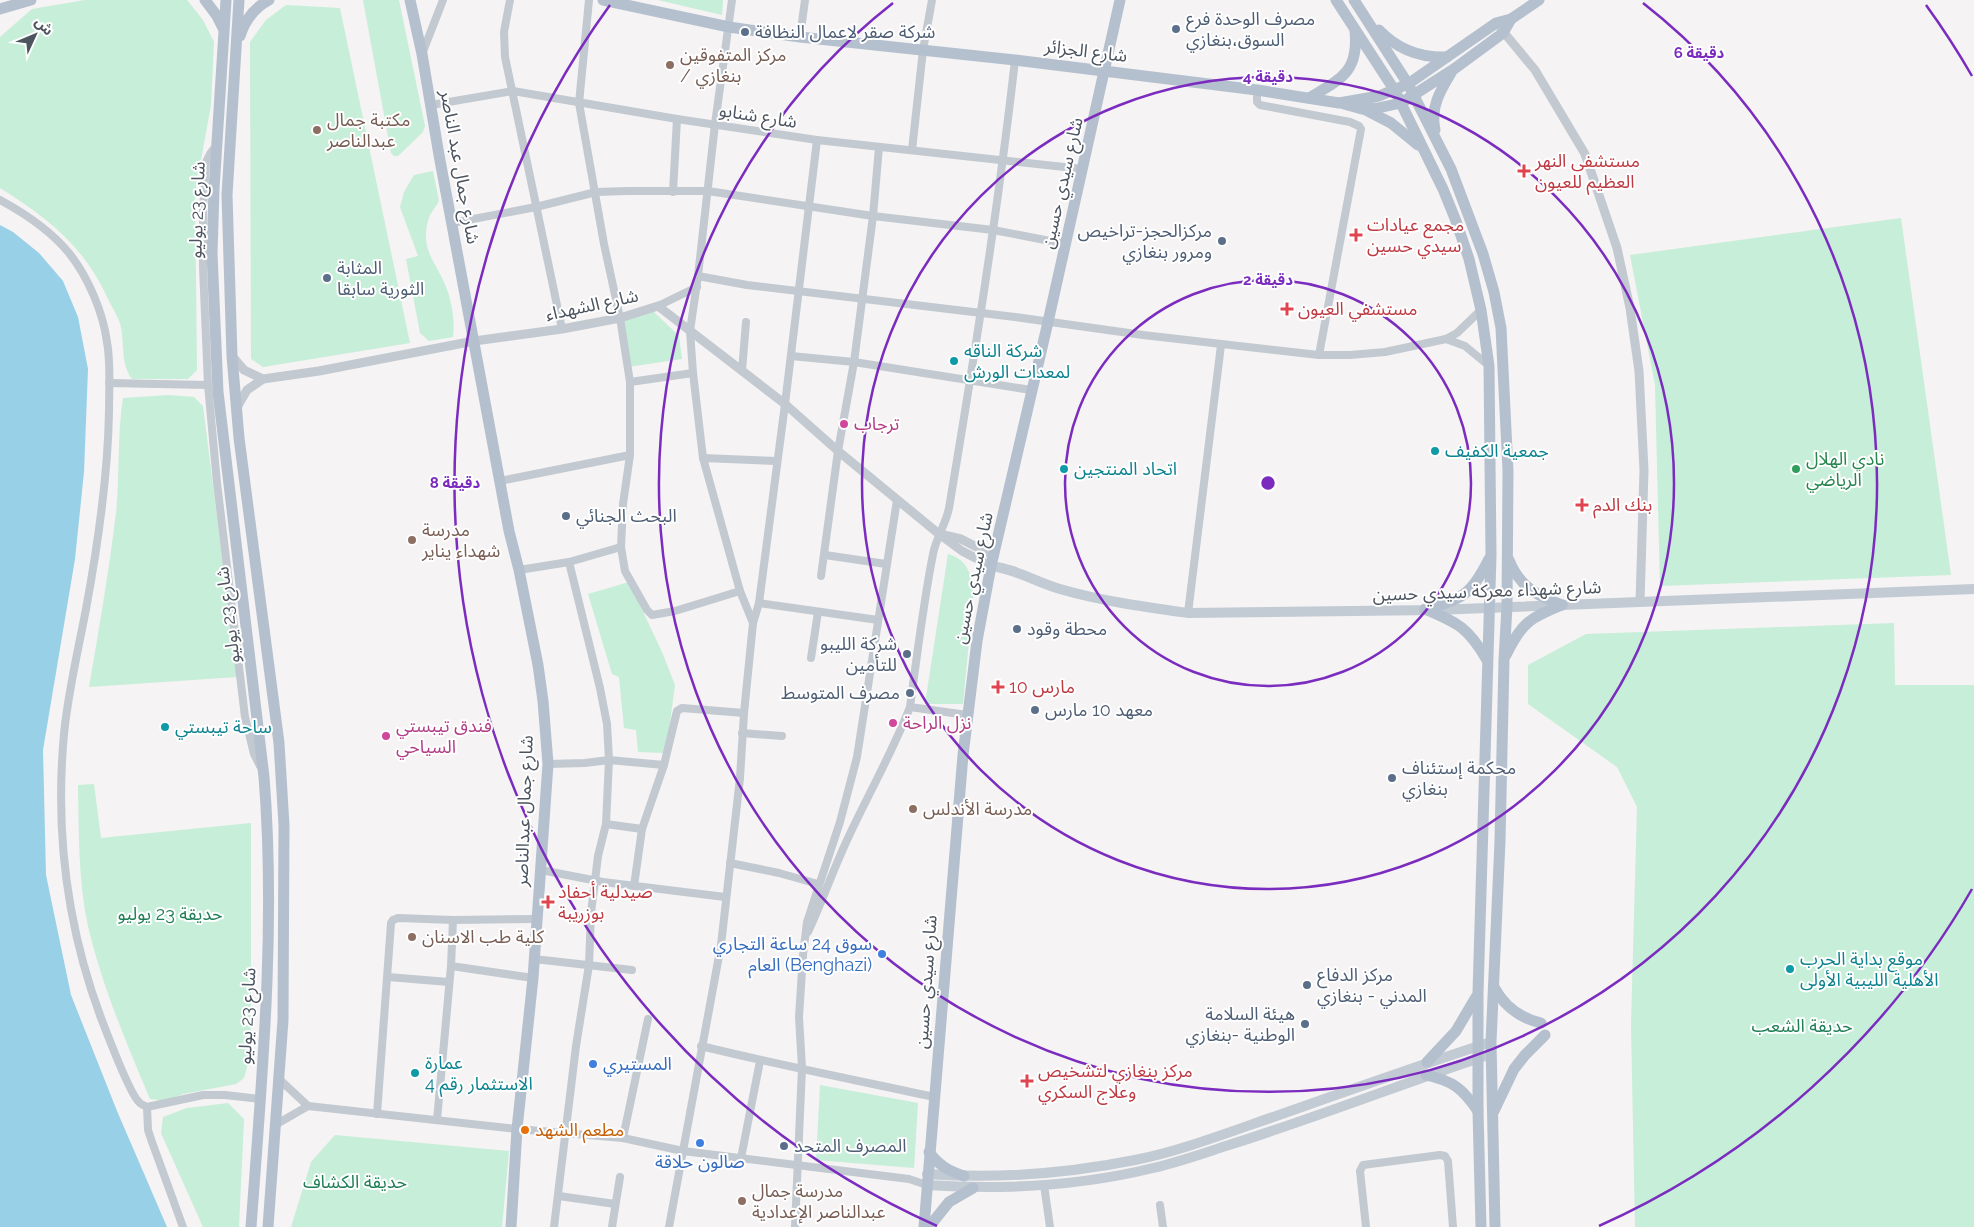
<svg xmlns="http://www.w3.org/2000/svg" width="1974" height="1227" font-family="Raleway,'Noto Sans Arabic',sans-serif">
<rect width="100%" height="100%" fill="#f5f3f3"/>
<g fill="#c6eed8">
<path d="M85 0H187L203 20 214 42 211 105 195 193 197 370 188 379H132C120 363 125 342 120 323 117 315 112 307 108 299 84 246 48 218 0 188V37L32 9Z"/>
<polygon points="363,0 399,0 425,126 423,132 398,156 394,156 391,153"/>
<polygon points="658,0 723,0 722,15"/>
<polygon points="286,5 340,8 410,343 263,367 251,359 250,42 266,20"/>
<path d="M433 171 439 201C436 207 429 214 428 221 420 251 437 263 446 287 452 302 455 322 453 337L429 341 420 333 406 259 418 256 400 207 404 192 414 175Z"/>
<polygon points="1901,218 1951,575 1660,586 1655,385 1630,255"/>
<polygon points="653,311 679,336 682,359 628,367 623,315"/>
<path d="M169 395 194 397 203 406 237 677 89 687C99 629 109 571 116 513 120 475 117 437 123 398Z"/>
<path d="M948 554C967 560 970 572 974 589L963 704H925Z"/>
<polygon points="629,582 662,652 675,685 666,753 638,752 636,730 624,728 619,677 612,674 588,594"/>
<polygon points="1894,623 1895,685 1974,685 1974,1227 1635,1227 1631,1025 1637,807 1617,767 1528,704 1528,665 1586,634"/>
<path d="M94 784 101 838 251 823V1026L247 1067 244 1078 236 1084 183 1094 167 1101 150 1099C126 1042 102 986 88 926 78 880 79 832 78 785Z"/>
<polygon points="820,1085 918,1103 914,1168 816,1160"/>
<polygon points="228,1103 244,1119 239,1227 203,1227 161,1133 163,1117 187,1108"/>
<polygon points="335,1135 509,1151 502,1227 291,1227 311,1162"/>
</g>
<polygon fill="#97d0e7" points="0,225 13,232 39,253 63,281 78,317 88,369 84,472 75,559 43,750 46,875 71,995 117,1111 167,1227 0,1227"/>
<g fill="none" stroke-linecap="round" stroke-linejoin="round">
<g stroke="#c2c9d0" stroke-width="8">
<polyline points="510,0 504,32 505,57 562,329"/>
<polyline points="589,0 579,103 604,244 620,318 630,382 630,455 623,504 621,547 625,571 647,610 652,615 675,611 740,591"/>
<polyline points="800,37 805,0"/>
<polyline points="422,54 443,0"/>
<polyline points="1257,90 1257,102 1260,105 1350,122 1359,126 1361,129 1319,355"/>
<polyline points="431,105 513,91 677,119 817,140 1083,169"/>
<polyline points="912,150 923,50 932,0"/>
<polyline points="673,192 677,119"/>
<path d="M0 200C26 214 50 230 69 253 88 277 103 312 107 342 111 364 109 388 109 411 108 477 98 544 86 609 78 651 68 692 64 734 55 831 67 927 101 1018 107 1033 129 1093 139 1102 140 1104 145 1106 147 1107L203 1095H225L260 1099"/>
<polyline points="452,223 536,207 596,192 627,191 708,191 873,216 993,230 1066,244"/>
<polyline points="698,276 747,285 1015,317 1143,335 1319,355 1350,355 1385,352 1446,339 1457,333 1481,310"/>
<polyline points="658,306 697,287"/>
<polyline points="1446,339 1465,346 1488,365"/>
<polyline points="791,356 854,362 1031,390"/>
<polyline points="742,371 746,322"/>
<polyline points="630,382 693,373"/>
<polyline points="109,383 208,385 203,267 203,209 206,162 210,154 216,146"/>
<polyline points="208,385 217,483 245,717 254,754 260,766"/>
<polyline points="703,458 777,461"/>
<polyline points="500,481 630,455"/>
<polyline points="825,555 886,564"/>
<polyline points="519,570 569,562 621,547"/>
<polyline points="821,576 838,451 854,362 873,216 879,147"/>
<polyline points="759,603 878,620"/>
<polyline points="1188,613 1221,345"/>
<polyline points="753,623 759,603 785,404 817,140"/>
<polyline points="811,658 818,612"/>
<path d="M967 715 910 707C917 656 923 605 933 554 936 538 946 524 949 508 974 359 998 210 1015 60"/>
<polyline points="742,733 782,736"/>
<polyline points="548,764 585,763 609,760 664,765"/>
<polyline points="606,824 642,829"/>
<polyline points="730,863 779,873 818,884"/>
<polyline points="541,870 603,882 725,897"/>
<polyline points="634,886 642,829 664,765 677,711 682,708 744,713"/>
<path d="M808 932C823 900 834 867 849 836 869 793 893 751 910 707"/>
<polyline points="534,959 632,970"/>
<polyline points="451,966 533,978"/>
<polyline points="388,977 449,982"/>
<path d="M701 1046C778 1065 856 1080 934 1097"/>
<polyline points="279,1079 308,1106"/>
<polyline points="147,1107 148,1130 152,1142 183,1227"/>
<polyline points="377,1114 391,923 393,920 398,918 453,920"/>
<polyline points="437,1120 451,966 453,920 536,919"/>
<polyline points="275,1125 308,1106 517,1129 623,1138 683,1151 909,1179 927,1185"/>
<polyline points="623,1138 648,1019"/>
<polyline points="741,1158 760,1061"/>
<polyline points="1044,1185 1050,1227"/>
<polyline points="559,1196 615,1204"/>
<polyline points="1160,1205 1163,1227"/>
<polyline points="554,1227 576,1046 589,965 591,913 598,856 606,824 609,760 607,724 600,688 569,562"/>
<polyline points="612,1227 620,1177"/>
<polyline points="669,1227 721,945 740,778 744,713 753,623 740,591 703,458 693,373 690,331 698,276 715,124 732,0"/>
<polyline points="795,1227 802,1068 799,1017 803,955 807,922 840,822 857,757 897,500"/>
<polyline points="1366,1227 1360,1171 1363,1165 1440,1155 1445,1156 1448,1161 1453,1227"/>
</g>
<g stroke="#c2c9d0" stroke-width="9">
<polyline points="1501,29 1535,70 1585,154 1617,248 1630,308 1639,371 1644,470 1640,602"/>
<polyline points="232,356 244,370 263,379"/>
<polyline points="236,409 247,390 263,379 319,371 474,341 562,329 620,318 658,306 785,404 838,451 939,534 962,551 991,566"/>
<polyline points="944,535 961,539 994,556"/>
</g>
<g stroke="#c2cad4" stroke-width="10">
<path d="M991 566C1016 569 1036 582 1060 589 1101 601 1145 607 1188 613L1435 610 1974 589"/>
<path d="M927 1174C998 1179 1065 1174 1135 1160 1184 1150 1232 1131 1279 1115 1350 1090 1420 1065 1491 1042"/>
<path d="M927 1185C1002 1190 1080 1186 1153 1168 1179 1162 1204 1153 1229 1145 1318 1117 1404 1083 1491 1054"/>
</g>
<g stroke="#b5c0cf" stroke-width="11">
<polyline points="205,0 217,16 223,28"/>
<path d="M226 0 214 189 212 253 218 392 264 777C276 927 262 1077 251 1227"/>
<polyline points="239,0 227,195 232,356 239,438 279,743 284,825 283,1020 268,1227"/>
<polyline points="410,0 422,54 439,155 509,531 519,570 538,665 543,701 548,764 533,978 517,1129 511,1227"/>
<polyline points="603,0 729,27 800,37 1015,60 1257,90 1339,103 1379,96 1408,84 1496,23 1511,19 1539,0"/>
<polyline points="1336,0 1395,91 1443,189 1456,221 1469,259 1481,310 1489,366 1491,555 1478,993 1478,1111 1481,1227"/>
<polyline points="1354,0 1408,84 1451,169 1483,254 1494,292 1501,328 1508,471 1507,606 1504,660 1500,841 1491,1042 1495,1227"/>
<polyline points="0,9 31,0"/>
<path d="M1379 30C1398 50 1420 58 1447 57"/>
<path d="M240 36C245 20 254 8 269 0"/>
<path d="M1309 98C1341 79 1359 72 1355 31"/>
<polyline points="1344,104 1362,109 1378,108 1401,103 1454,69 1503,33 1511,19"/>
<polyline points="1366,110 1391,123 1418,145"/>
<path d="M1435 130C1430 108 1440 91 1451 73"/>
<path d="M1509 560C1519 586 1537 596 1562 605"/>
<path d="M1425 609C1463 599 1471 595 1489 559"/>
<path d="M1425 609C1458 623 1468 627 1487 660"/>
<path d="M1506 655C1522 622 1530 618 1562 605"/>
<path d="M1494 987C1504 1006 1520 1018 1541 1023"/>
<polyline points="1427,1062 1456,1031 1476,997"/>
<path d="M1426 1075C1453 1081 1462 1088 1478 1111"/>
<polyline points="1494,1111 1514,1069 1525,1055 1545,1035"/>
<path d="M929 1152C938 1165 949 1171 964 1176"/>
<polyline points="924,1227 963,755 977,641 991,566 1048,322 1120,0"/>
<polyline points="929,1227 949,1202 973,1188"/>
</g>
</g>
<g fill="none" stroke="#7b2cbf" stroke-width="2.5">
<circle cx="1268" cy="483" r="203"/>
<circle cx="1268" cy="483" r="406"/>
<path d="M1643 3A609 609 0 1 1 893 3"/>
<path d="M1972 889A813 813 0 0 1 1599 1226M937 1226A813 813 0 0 1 610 5M1926 5A813 813 0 0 1 1972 76"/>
</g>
<g fill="#5c6f8a" stroke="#fff" stroke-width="2">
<circle cx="1176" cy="29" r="5"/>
<circle cx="745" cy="32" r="5"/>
<circle cx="1222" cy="241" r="5"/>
<circle cx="327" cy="278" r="5"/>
<circle cx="566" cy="516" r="5"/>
<circle cx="1017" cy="629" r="5"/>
<circle cx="907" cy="654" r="5"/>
<circle cx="910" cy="693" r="5"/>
<circle cx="1035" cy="710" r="5"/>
<circle cx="1392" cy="778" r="5"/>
<circle cx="1307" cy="985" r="5"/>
<circle cx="1305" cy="1024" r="5"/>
<circle cx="784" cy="1146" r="5"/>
</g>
<g fill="#8d6e63" stroke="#fff" stroke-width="2">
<circle cx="670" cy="65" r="5"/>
<circle cx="317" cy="130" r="5"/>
<circle cx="412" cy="540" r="5"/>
<circle cx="913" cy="809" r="5"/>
<circle cx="412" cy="937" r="5"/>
<circle cx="742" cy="1201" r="5"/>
</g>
<g fill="#e0444e" stroke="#fff" stroke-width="2">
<path d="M1521.5 163.5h5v5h5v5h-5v5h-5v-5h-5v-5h5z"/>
<path d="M1353.5 227.5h5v5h5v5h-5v5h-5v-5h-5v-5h5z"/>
<path d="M1284.5 301.5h5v5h5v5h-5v5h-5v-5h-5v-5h5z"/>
<path d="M1579.5 497.5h5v5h5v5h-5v5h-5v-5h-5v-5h5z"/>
<path d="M995.5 679.5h5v5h5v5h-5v5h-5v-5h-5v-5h5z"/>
<path d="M545.5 894.5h5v5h5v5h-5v5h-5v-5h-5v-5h5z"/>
<path d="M1024.5 1073.5h5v5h5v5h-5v5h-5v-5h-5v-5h5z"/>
</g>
<g fill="#0f9aa8" stroke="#fff" stroke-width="2">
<circle cx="954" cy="361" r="5"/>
<circle cx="1435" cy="451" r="5"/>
<circle cx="1064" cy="469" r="5"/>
<circle cx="165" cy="727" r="5"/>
<circle cx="1790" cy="969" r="5"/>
<circle cx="415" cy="1073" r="5"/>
</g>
<g fill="#d1479c" stroke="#fff" stroke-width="2">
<circle cx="844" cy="424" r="5"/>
<circle cx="893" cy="723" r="5"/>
<circle cx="386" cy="736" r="5"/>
</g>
<circle fill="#2e9e5b" stroke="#fff" stroke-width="2" cx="1796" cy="469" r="5"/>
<g fill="#3f7fe0" stroke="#fff" stroke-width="2">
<circle cx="882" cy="954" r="5"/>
<circle cx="593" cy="1064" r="5"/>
<circle cx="700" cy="1143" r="5"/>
</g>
<circle fill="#e8710a" stroke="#fff" stroke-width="2" cx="525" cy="1130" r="5"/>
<g text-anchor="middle" stroke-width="4" stroke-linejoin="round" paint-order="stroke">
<g font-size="18" fill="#4e5e75" stroke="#fff" text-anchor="start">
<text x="1186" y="25">مصرف الوحدة فرع<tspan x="1186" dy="21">السوق،بنغازي</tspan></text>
<text x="755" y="38">شركة صقر لاعمال النظافة</text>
<text x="1212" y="237" text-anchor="end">مركزالحجز-تراخيص<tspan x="1212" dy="21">ومرور بنغازي</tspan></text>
<text x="337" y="274">المثابة<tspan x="337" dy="21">الثورية سابقا</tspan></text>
<text x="576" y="522">البحث الجنائي</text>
<text x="1027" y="635">محطة وقود</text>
<text x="897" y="650" text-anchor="end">شركة الليبو<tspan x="897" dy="21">للتأمين</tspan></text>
<text x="900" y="699" text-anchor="end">مصرف المتوسط</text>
<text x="1045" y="716">معهد 10 مارس</text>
<text x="1402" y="774">محكمة إستئناف<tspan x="1402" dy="21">بنغازي</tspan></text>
<text x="1317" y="981">مركز الدفاع<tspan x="1317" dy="21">المدني - بنغازي</tspan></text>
<text x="1295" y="1020" text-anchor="end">هيئة السلامة<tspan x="1295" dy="21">الوطنية -بنغازي</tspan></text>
<text x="794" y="1152">المصرف المتحد</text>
</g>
<g font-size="18" fill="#4c545f" stroke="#fff">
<text transform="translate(1086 51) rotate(7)" y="6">شارع الجزائر</text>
<text transform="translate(758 116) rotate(9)" y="6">شارع شنابو</text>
<text transform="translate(460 167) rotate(80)" y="6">شارع جمال عبد الناصر</text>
<text transform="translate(1062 183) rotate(-77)" y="6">شارع سيدي حسين</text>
<text transform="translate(197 210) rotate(-88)" y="6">شارع 23 يوليو</text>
<text transform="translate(592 305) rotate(-12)" y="6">شارع الشهداء</text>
<text transform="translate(973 578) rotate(-78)" y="6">شارع سيدي حسين</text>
<text transform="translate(1487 591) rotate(-2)" y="6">شارع شهداء معركة سيدي حسين</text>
<text transform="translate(228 615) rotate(-97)" y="6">شارع 23 يوليو</text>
<text transform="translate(524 811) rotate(-88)" y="6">شارع جمال عبدالناصر</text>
<text transform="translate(926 982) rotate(-86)" y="6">شارع سيدي حسين</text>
<text transform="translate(247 1016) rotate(-87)" y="6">شارع 23 يوليو</text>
</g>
<g font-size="18" fill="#785e54" stroke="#fff" text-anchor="start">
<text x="680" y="61">مركز المتفوقين<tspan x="680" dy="21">/ بنغازي</tspan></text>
<text x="327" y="126">مكتبة جمال<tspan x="327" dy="21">عبدالناصر</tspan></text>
<text x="422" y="536">مدرسة<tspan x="422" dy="21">شهداء يناير</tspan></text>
<text x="923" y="815">مدرسة الأندلس</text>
<text x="422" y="943">كلية طب الاسنان</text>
<text x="752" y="1197">مدرسة جمال<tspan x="752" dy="21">عبدالناصر الإعدادية</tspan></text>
</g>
<g font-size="18" fill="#be3a42" stroke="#fff" text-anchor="start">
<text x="1535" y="167">مستشفى النهر<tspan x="1535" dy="21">العظيم للعيون</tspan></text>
<text x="1367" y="231">مجمع عيادات<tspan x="1367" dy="21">سيدي حسين</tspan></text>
<text x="1298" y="315">مستشفي العيون</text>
<text x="1593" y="511">بنك الدم</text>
<text x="1009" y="693">10 مارس</text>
<text x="558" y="898">صيدلية أحفاد<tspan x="558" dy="21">بوزريبة</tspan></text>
<text x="1038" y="1077">مركز بنغازي لتشخيص<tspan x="1038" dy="21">وعلاج السكري</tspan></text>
</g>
<g font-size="18" fill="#0d838f" stroke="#fff" text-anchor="start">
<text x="964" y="357">شركة الناقه<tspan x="964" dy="21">لمعدات الورش</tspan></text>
<text x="1445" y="457">جمعية الكفيف</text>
<text x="1074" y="475">اتحاد المنتجين</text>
<text x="175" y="733">ساحة تيبستي</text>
<text x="1800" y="965">موقع بداية الحرب<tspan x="1800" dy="21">الأهلية الليبية الأولى</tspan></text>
<text x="425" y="1069">عمارة<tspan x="425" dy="21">الاستثمار رقم 4</tspan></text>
</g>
<g font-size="18" fill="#b23c85" stroke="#fff" text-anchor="start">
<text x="854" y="430">ترجاب</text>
<text x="903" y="729">نزل الراحة</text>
<text x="396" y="732">فندق تيبستي<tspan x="396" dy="21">السياحي</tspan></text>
</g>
<g font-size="18" fill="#27864d" stroke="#fff" text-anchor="start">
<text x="1806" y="465">نادي الهلال<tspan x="1806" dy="21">الرياضي</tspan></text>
</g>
<g font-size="18" fill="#1f7e56" stroke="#fff">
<text x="170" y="920">حديقة 23 يوليو</text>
<text x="1802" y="1032">حديقة الشعب</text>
<text x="355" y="1188">حديقة الكشاف</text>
</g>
<g font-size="18" fill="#366cbe" stroke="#fff" text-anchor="end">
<text x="872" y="950">سوق 24 ساعة التجاري<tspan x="872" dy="21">العام (Benghazi)</tspan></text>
<text x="603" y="1070" text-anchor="start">المستيري</text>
<text x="700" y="1168" text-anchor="middle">صالون حلاقة</text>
</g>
<g font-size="18" fill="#c56008" stroke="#fff" text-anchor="start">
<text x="535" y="1136">مطعم الشهد</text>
</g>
</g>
<circle cx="1268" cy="483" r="8" fill="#7b2cbf" stroke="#fff" stroke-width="2.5"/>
<g font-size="15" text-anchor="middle" font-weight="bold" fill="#7b2cbf" stroke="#fff" stroke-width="4" stroke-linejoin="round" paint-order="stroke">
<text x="1699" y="58">6 دقيقة</text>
<text x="1268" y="82">4 دقيقة</text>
<text x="1268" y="285">2 دقيقة</text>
<text x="455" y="488">8 دقيقة</text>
</g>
<g transform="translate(35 35) rotate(46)" stroke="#ffffff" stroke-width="4" paint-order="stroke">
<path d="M0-4L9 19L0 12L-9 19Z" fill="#4c545f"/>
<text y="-8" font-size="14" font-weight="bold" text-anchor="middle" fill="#4c545f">ش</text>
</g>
</svg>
